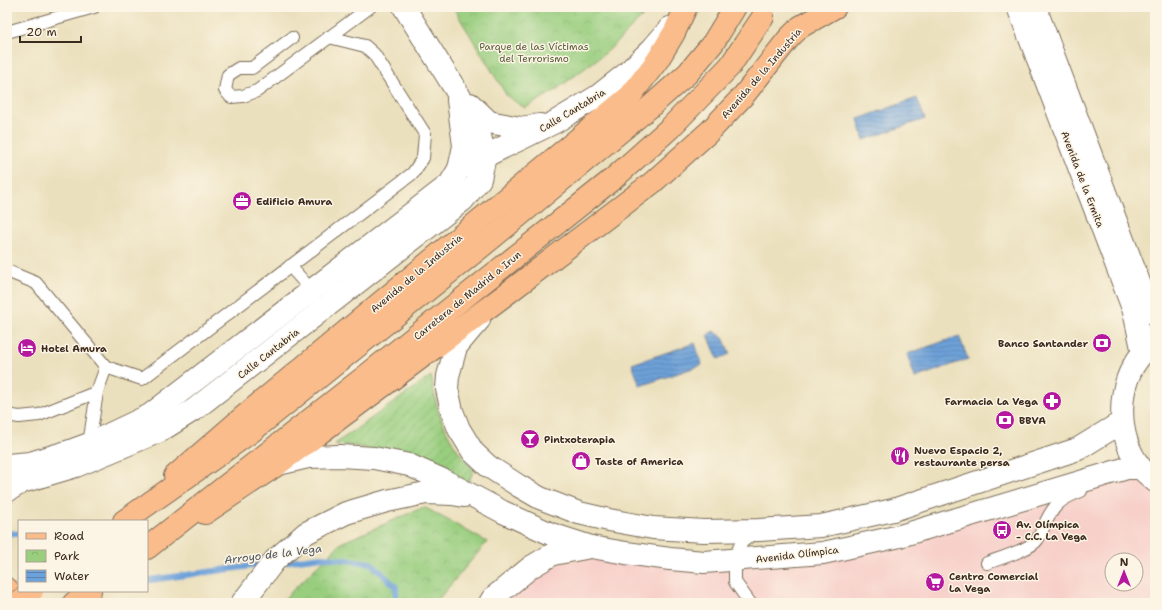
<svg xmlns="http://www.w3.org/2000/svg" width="1162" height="610" font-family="'Shantell Sans',sans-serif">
<defs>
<pattern id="park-crowns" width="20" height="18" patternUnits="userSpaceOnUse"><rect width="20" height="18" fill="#99ce7f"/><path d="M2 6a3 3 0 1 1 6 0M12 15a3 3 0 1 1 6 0" fill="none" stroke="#85b16d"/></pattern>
<pattern id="garden-furrows" width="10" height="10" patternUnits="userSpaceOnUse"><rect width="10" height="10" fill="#99ce7f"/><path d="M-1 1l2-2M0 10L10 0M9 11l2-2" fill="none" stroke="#85b16d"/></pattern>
<pattern id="water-rules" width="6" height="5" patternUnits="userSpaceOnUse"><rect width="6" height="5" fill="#6da1d9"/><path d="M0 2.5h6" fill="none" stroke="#5b83af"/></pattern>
</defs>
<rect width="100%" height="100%" fill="#fcf5e5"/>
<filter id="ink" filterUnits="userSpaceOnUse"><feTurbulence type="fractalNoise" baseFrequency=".025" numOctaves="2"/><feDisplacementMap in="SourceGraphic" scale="8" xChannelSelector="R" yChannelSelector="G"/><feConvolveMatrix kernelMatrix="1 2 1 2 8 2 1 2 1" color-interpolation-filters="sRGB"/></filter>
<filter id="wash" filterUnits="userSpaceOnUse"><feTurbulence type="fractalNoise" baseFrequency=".012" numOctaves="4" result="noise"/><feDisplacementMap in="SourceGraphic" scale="16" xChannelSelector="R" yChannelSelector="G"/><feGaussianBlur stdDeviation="0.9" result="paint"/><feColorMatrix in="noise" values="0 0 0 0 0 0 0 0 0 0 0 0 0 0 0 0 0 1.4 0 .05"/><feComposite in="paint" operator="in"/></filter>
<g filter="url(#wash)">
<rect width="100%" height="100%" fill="#ebe0bd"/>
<path fill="#f7d0ca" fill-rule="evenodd" d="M1127 468 1155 481V603H490L531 567 626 553H823ZM1112 560H1136V584H1112Z"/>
<g fill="url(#park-crowns)" stroke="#6a7c4e">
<polygon points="453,7 652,7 608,51 553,92 525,108 507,96"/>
<polygon points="424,507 487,542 435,603 280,603 341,543"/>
</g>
<path fill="url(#garden-furrows)" stroke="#6a7c4e" d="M431 376C434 389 435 403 440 415 447 435 459 455 474 470L468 483 360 447 335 444Z"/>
<g fill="url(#water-rules)" stroke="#54667c">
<polygon points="917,98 925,119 864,140 858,119"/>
<polygon points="713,331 723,337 730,354 718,359 708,335"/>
<polygon points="959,336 968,359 915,378 907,354"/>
<polygon points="695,343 702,365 640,386 632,364"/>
</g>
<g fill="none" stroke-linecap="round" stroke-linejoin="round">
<g stroke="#6da1d9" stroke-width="6">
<polyline points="10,533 19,534"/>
<polyline points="283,562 322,557 371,563 396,587 396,603"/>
<polyline points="150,580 266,564"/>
</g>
</g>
</g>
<g filter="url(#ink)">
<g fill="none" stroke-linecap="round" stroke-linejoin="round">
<defs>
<g id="service">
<polyline points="7,32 94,7"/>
<polyline points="292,38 252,68 239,68 228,75 225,90 231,97 243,96 257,91 370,7"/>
<polyline points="290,266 312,291 314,295"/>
<polyline points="7,271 36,283 106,367 142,379 413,173 423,158 425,134 374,54 365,46 329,37"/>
<polyline points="7,415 19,417 39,415 97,392 106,367"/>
<polyline points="89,444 97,392"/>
<path d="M987 563C998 559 1031 549 1037 540 1040 536 1042 530 1044 526 1053 506 1059 499 1081 491"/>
<polyline points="750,603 735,582 735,560 739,548 742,542 754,533"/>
</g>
<g id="minor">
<polyline points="1018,7 1134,311 1143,353"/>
<polyline points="1035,7 1145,298 1155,315"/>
<polyline points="458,100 464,146 459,169"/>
<polyline points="470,104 489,122 520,128 540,125"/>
<polyline points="7,465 30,463 70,451 89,444 150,415 450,184 459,169 555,122 598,96 626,74 652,49 670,28"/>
<polyline points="7,491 22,482 76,466 160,431 195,409 463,200 480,179 485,156 477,124 404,7"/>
<polyline points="490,603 493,598 531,567 553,554 591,547"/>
</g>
<g id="tertiary">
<polyline points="479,320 471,329 456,347 448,376 447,389 452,411 459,429 473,452 488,466 519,486 540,498 579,513 609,520 653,528 704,531 759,530 821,526 893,510 1078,449 1122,422"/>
<path d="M1155 343C1151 346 1147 349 1143 353 1115 383 1116 437 1141 468 1145 473 1151 477 1155 481"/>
<polyline points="278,464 308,457 340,456 374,458 409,465 445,481 503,512 551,534 591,547 626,553 670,559 704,562 823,553 900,536 1127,468 1141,468"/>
<polyline points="242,603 275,560 306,533 346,513 387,501 426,493 452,494 464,496"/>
</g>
<g id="primary">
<polyline points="175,476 242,418 499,204 630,96 657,61 674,33 686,7"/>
<polyline points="205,513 278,464 505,295 652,183 710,131 744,95 789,38 800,27 835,7"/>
</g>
<polyline id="trunk" points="7,589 19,603"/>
<g id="motorway">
<polyline points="124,521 251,432 492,238 651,106 688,73 713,43 735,7"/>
<polyline points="147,548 367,375 614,178 670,128 730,66 763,17"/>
<polyline points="74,603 90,591"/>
</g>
</defs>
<use href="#service" stroke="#796a56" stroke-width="14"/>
<use href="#minor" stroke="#796a56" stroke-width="24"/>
<use href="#tertiary" stroke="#796a56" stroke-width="24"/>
<use href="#primary" stroke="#796a56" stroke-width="24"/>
<use href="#trunk" stroke="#796a56" stroke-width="24"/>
<use href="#motorway" stroke="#796a56" stroke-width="24"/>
<use href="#service" stroke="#fff" stroke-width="12"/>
<use href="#minor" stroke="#fff" stroke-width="22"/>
<use href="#tertiary" stroke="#fff" stroke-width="22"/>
<use href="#primary" stroke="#fabc8b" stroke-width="22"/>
<use href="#trunk" stroke="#fabc8b" stroke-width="22"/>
<use href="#motorway" stroke="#fabc8b" stroke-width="22"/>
<defs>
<polyline id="motorway-bridge" points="17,603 32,591"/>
</defs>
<use href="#motorway-bridge" stroke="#796a56" stroke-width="24" stroke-linecap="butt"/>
<use href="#motorway-bridge" stroke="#fabc8b" stroke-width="22"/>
</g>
</g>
<defs>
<symbol id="office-disc" viewBox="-11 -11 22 22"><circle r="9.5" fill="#b5179e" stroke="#fcf5e5"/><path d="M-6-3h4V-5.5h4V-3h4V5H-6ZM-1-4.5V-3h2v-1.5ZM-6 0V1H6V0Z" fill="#fff"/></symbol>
<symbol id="bank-disc" viewBox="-11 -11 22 22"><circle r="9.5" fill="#b5179e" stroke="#fcf5e5"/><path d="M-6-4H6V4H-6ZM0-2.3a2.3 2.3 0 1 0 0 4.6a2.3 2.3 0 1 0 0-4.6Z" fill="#fff"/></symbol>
<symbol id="hotel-disc" viewBox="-11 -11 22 22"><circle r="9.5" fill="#b5179e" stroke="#fcf5e5"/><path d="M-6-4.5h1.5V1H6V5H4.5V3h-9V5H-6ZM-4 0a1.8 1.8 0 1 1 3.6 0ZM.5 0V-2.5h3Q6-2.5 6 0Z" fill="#fff"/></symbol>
<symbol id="pharmacy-disc" viewBox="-11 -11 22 22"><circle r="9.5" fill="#b5179e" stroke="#fcf5e5"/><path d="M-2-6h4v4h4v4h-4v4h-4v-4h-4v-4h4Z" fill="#fff"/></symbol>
<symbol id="bar-disc" viewBox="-11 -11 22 22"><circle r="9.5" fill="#b5179e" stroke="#fcf5e5"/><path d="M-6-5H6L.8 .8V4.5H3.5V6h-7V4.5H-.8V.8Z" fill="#fff"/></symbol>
<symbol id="restaurant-disc" viewBox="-11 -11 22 22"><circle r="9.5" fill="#b5179e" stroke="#fcf5e5"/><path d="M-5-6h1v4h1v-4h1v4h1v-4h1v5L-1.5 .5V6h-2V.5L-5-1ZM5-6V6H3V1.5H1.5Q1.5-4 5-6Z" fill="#fff"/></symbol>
<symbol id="shop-disc" viewBox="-11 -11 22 22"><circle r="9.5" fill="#b5179e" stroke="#fcf5e5"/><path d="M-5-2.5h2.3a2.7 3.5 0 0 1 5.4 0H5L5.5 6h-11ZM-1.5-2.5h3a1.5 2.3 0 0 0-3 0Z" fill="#fff"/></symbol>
<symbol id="bus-disc" viewBox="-11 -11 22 22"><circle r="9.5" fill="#b5179e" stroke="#fcf5e5"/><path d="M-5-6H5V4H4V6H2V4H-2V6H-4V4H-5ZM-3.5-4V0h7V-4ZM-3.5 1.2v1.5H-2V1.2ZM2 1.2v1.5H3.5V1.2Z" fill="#fff"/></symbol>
<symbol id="supermarket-disc" viewBox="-11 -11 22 22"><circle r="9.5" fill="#b5179e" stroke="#fcf5e5"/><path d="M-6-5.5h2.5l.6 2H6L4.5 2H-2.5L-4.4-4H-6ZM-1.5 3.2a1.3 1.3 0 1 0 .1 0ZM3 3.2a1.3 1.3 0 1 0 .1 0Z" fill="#fff"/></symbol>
</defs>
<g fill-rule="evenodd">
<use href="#office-disc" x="231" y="190" width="22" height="22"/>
<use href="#bank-disc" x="1091" y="332" width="22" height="22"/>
<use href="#hotel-disc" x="16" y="337" width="22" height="22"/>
<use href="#pharmacy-disc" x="1041" y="390" width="22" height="22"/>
<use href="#bank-disc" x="994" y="409" width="22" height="22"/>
<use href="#bar-disc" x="519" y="428" width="22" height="22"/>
<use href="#restaurant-disc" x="889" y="445" width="22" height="22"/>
<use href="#shop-disc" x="570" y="450" width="22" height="22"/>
<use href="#bus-disc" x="991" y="519" width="22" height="22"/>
<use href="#supermarket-disc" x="924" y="571" width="22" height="22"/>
</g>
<g text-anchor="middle" stroke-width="3" stroke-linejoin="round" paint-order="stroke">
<g font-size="10" fill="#575b3b" stroke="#fcf5e5">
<text x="534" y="50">Parque de las Víctimas<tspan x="534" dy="12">del Terrorismo</tspan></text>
</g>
<g font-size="10" fill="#3b2a1e" stroke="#fcf5e5">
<text transform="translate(761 73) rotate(-49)" y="4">Avenida de la Industria</text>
<text transform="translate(572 110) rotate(-31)" y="4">Calle Cantabria</text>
<text transform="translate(1083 179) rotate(69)" y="4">Avenida de la Ermita</text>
<text transform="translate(416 273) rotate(-40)" y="4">Avenida de la Industria</text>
<text transform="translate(467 295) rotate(-39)" y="4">Carretera de Madrid a Irun</text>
<text transform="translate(268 353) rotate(-38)" y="4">Calle Cantabria</text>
<text transform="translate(797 554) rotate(-7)" y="4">Avenida Olímpica</text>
</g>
<g font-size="10" font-weight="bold" fill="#3b2a1e" stroke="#fcf5e5" text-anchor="start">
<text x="256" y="205">Edificio Amura</text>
<text x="1088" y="347" text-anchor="end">Banco Santander</text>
<text x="41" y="352">Hotel Amura</text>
<text x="1038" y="405" text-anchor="end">Farmacia La Vega</text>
<text x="1019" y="424">BBVA</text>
<text x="544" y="443">Pintxoterapia</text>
<text x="914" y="454">Nuevo Espacio 2,<tspan x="914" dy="12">restaurante persa</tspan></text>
<text x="595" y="465">Taste of America</text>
<text x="1016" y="528">Av. Olímpica<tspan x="1016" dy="12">- C.C. La Vega</tspan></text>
<text x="949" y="580">Centro Comercial<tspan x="949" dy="12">La Vega</tspan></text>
</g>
<g font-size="11" font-style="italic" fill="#4c545f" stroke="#fcf5e5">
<text transform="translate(273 554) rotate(-7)" y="4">Arroyo de la Vega</text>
</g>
</g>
<rect width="1162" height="610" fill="none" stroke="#fcf5e5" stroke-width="24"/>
<rect x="18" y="520" width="130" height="72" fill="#fcf5e5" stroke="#afa495"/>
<rect x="26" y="533" width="20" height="6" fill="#fabc8b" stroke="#afa495"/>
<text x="54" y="540" font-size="12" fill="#3b2a1e">Road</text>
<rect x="26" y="550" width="20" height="12" fill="url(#park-crowns)" stroke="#afa495"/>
<text x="54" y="560" font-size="12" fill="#3b2a1e">Park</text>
<rect x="26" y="570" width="20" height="12" fill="url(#water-rules)" stroke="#afa495"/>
<text x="54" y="580" font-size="12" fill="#3b2a1e">Water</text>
<g transform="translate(1124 572)"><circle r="19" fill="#fcf5e5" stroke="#afa495"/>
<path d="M0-3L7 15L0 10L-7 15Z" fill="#b5179e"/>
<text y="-6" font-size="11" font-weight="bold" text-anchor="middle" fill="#3b2a1e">N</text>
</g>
<path d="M20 36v6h61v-6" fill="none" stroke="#3b2a1e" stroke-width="2"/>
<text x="26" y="36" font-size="12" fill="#3b2a1e" stroke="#fcf5e5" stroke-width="3" paint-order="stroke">20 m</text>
</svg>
